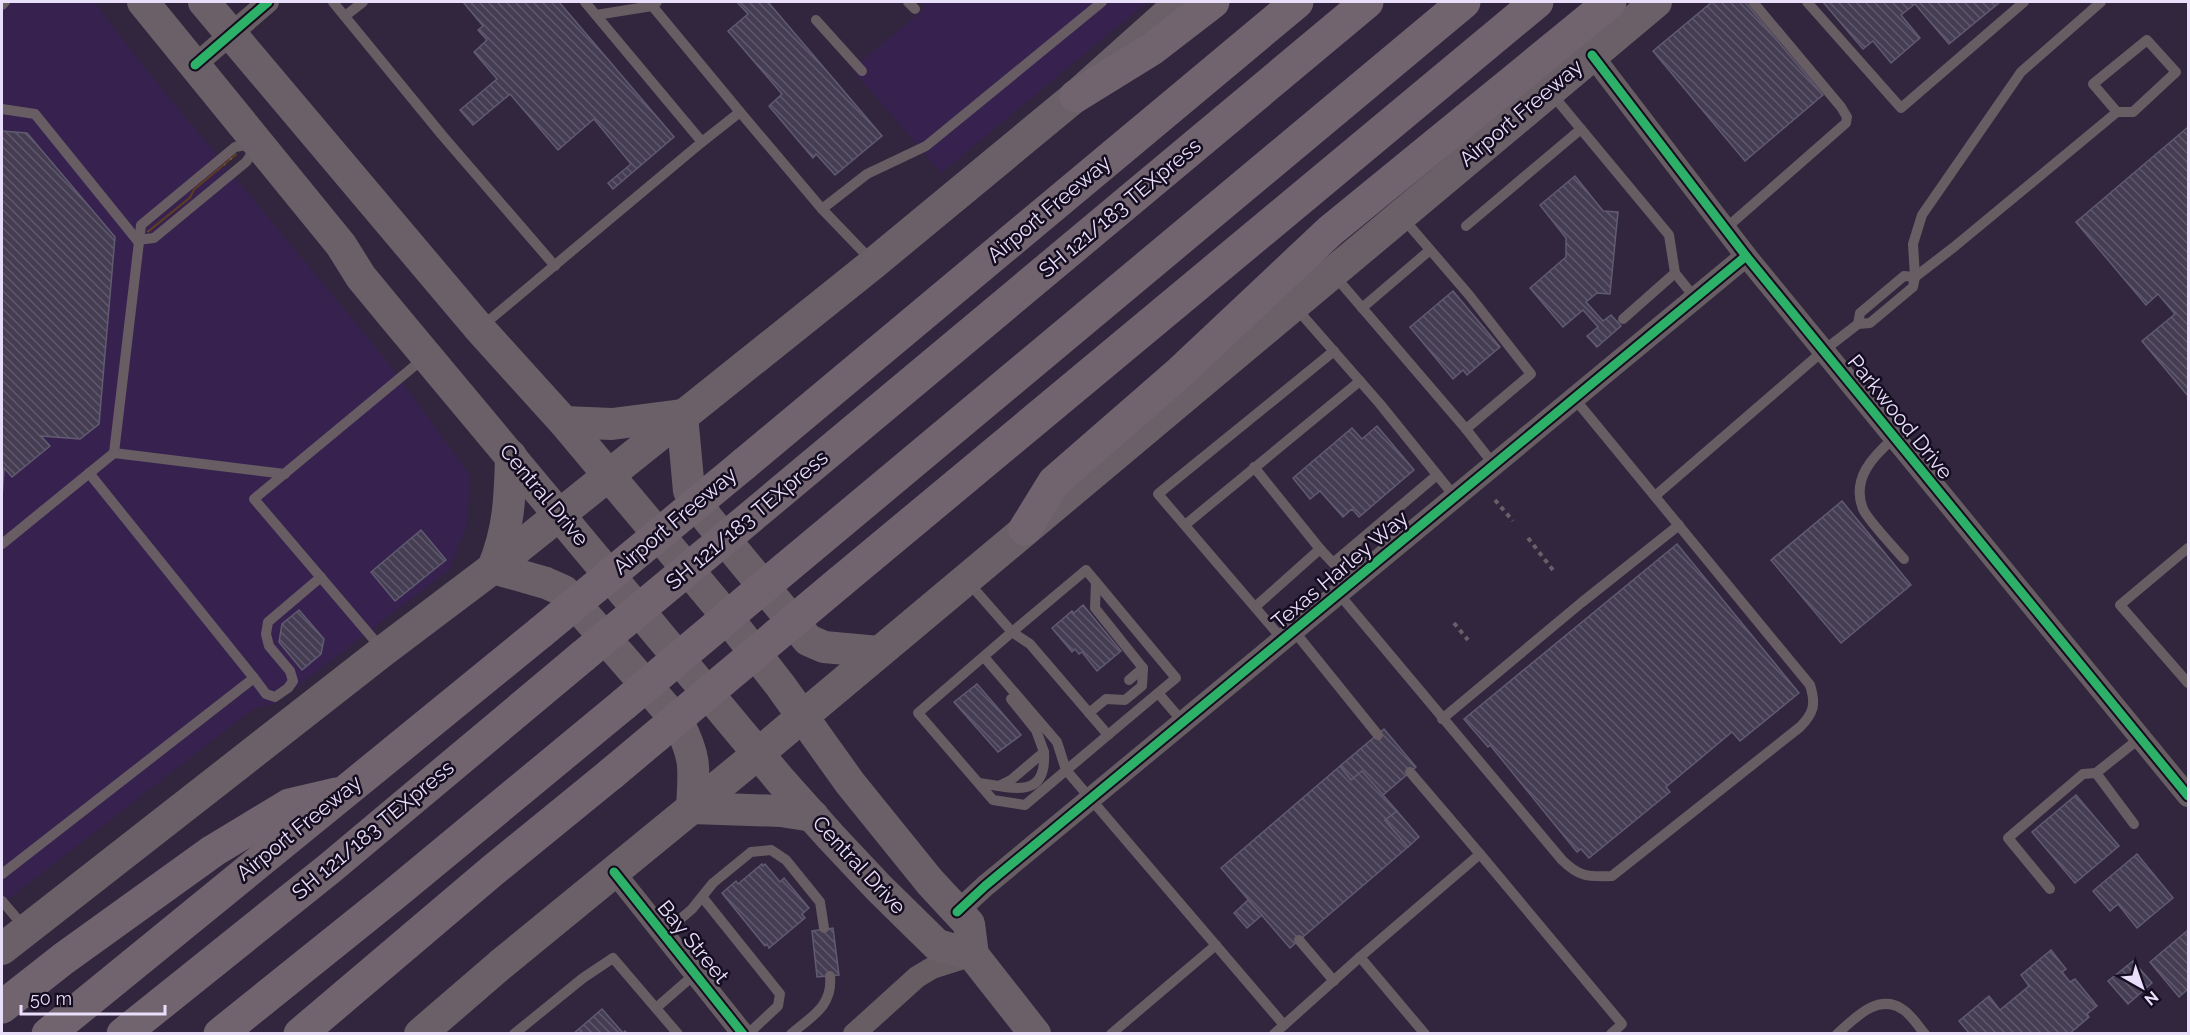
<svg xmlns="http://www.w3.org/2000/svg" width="2190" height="1035" font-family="Raleway,sans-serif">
<defs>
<pattern id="grass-dots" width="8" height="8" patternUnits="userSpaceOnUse" patternTransform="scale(1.5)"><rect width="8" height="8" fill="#5c3c20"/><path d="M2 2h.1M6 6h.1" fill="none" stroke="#745841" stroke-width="1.8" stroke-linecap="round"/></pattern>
<pattern id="building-back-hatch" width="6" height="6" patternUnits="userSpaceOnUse" patternTransform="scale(1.5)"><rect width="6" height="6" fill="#453e53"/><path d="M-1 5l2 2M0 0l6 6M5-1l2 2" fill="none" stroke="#60596d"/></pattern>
</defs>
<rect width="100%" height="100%" fill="#31263d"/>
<g fill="#37214f">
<polygon points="2,2 94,2 154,79 386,360 470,475 467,524 450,569 276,703 253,709 2,904"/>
<polygon points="920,2 1147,2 941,173 852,69 925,8"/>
</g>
<polygon fill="url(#grass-dots)" points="236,153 237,155 195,190 191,198 148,233 147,231 189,197 193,189"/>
<g fill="url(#building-back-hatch)" stroke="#605b70" stroke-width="1.5">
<polygon points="463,2 559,2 674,137 613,189 608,183 631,164 594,119 558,150 510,94 473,125 460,110 497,79 474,52 487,40 478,30 483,26"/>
<polygon points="737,2 768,2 882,136 835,175 816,154 813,158 769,106 782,94 728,31 748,14"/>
<polygon points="1712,2 1745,2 1823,95 1745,161 1653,51"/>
<polygon points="1823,2 2000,2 1949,44 1915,4 1901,15 1920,38 1891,63 1873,41 1863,49"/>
<polygon points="2188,127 2188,396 2142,341 2175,314 2158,294 2146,305 2076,222"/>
<polygon points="2,131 27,133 115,237 99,424 80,439 41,436 50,446 12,477 4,468 2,499"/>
<polygon points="1575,176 1603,211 1618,212 1610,294 1597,293 1586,302 1603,321 1611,315 1621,326 1597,347 1587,336 1598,327 1583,310 1563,327 1530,288 1566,257 1566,238 1540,205"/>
<polygon points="1453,291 1500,347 1467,375 1463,370 1453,379 1410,327"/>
<polygon points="1377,426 1414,470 1359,517 1352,509 1343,517 1320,491 1310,499 1293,478 1352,428 1362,439"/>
<polygon points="1842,501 1911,585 1841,643 1771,560"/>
<polygon points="421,530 446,560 395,601 371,572"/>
<polygon points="1677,544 1799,693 1740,741 1732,732 1666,787 1670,792 1589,858 1581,849 1577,852 1490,745 1488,747 1464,719"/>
<polygon points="1083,605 1121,651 1097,671 1082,652 1079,654 1075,649 1072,652 1052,628 1072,611 1074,613"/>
<polygon points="299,610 324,639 321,654 302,670 279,642 282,624"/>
<polygon points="977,684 1021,735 998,752 954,702"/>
<polygon points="1384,729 1416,767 1382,796 1362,771 1351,780 1340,766"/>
<polygon points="1340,766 1351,780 1362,771 1397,811 1385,820 1408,847 1290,948 1221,868"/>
<polygon points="2076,795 2119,846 2075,883 2032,832"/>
<polygon points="1397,811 1419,837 1408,847 1385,820"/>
<polygon points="2137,854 2173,898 2137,928 2118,904 2110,911 2093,891"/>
<polygon points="762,864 763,866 765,864 780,882 784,878 809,908 802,914 805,918 769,948 767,944 765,946 722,893 736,881 738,884"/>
<polygon points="1248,900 1262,915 1247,928 1234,913"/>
<polygon points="833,928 839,975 817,977 812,931"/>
<polygon points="2188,930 2188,989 2179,997 2150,962"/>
<polygon points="2051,950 2066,969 2062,972 2070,982 2075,979 2097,1006 2087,1014 2089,1017 2069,1034 1970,1034 1959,1021 1989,996 2000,1010 2029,986 2021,975"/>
<polygon points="2133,961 2152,983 2128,1004 2108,981"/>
<polygon points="602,1009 623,1033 625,1031 628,1034 573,1034"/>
</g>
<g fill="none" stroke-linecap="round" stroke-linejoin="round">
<g stroke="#686068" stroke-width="4" stroke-dasharray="4.5 4.5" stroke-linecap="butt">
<polyline points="1495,500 1513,521"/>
<polyline points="1528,538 1553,570"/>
<polyline points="1454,623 1468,640"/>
</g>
<g stroke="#675d63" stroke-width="10">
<polyline points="333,2 442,135 555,266"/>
<polyline points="585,2 702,142 740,112 649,2"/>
<polyline points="908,2 915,9"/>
<polyline points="1807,2 1901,108 2024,2"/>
<polyline points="2,5 5,2"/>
<polyline points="596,15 652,6 657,2"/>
<polyline points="345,16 363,2"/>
<polyline points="816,20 862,71"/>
<polyline points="1551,93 1669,235 1675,273 1695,298"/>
<polyline points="2,109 35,114 137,240"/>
<polyline points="740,112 822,209 872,261"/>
<polyline points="822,209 867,174 926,146 1102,2"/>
<polyline points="1466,226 1581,129"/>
<polyline points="1725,229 1846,123 1847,117 1841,107 1753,2"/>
<polyline points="137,240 154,238 246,162 257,146"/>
<polyline points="1334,275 1466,429 1531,374 1469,295 1402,217"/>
<polyline points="1915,277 1954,247 2117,112 2133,112 2176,72 2147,40 2093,84 2117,112"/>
<polyline points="1915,277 1913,244 1922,215 2021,72 2101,2"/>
<polyline points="1296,308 1380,404 1455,497"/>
<polyline points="1362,308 1430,250"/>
<polyline points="1623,319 1675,273"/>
<polyline points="481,327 702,142"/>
<polyline points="1466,429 1494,465"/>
<path d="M1894 438C1873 456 1851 479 1863 509 1867 519 1895 549 1904 559"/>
<polyline points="114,453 285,474"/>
<polyline points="1254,467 1320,549"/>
<polyline points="1655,496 1823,351 1858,324 1870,323 1913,287 1915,277 1904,276 1860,313 1858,324"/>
<polyline points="1185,525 1360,381"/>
<polyline points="2,544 114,453 141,225 235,147 252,144"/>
<polyline points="2188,548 2120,605 2188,683"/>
<polyline points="968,582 1012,632 918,713 993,800 1025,805 1108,735"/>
<path d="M1339 594 1562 860C1579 877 1588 877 1612 876L1800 727C1814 713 1816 704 1810 685L1574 398"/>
<polyline points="1255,607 1320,549 1333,563 1437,475"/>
<polyline points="1294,631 1378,735"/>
<polyline points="1283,640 1158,494 1334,351"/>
<polyline points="381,648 254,499 424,358"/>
<polyline points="984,657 1057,742 1066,770 1284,1025"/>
<polyline points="254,678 266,694 275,697 288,688 293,681 290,671 269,646 266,634 268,622 321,577"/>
<polyline points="1129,680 1143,668"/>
<polyline points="1158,693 1108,735 1030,644 1012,632 1086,570 1176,678 1158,693 1183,722"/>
<polyline points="1089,713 1106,699 1125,700 1142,686 1143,668 1095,608 1096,582"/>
<polyline points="1442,719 1581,603 1679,525"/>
<polyline points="1410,772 1480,854"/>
<polyline points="979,783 999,786 1011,780 1044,752 1036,730 1011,699"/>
<path d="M999 786C1030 792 1046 786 1044 752"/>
<polyline points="2134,824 2096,773 2140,738"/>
<polyline points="2,874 254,678 89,473"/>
<polyline points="2050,889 2008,838 2083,774 2096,773"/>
<polyline points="703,898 780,994 778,1006 748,1034"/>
<polyline points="2,901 25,928"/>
<polyline points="663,934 692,909 713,883 751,852 771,850 786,860 820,902 824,928"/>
<polyline points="1299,940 1334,981"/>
<polyline points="1360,957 1480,854 1622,1024 1611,1034"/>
<polyline points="656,1008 695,974"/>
<polyline points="514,1034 583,978 613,958 678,1034"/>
<path d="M791 1034C812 1016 833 1006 830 976"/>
<polyline points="1111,1034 1216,945"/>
<polyline points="1274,1034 1360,957 1425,1034"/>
<path d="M1837 1034C1855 1018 1878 993 1902 1009 1911 1014 1918 1026 1925 1034"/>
</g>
<g stroke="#675d63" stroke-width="22">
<polyline points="1592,55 1746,256 2188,796"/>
<polyline points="195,65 268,2"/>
<polyline points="614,872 743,1034"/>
<polyline points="957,912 985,886 1746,256"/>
<polyline points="854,1034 917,977 932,968 973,955"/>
</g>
<g stroke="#6b6068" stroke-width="32">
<polyline points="143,2 341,245 361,277 394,317 781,781 831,837 879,888 937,945 973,955"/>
<polyline points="204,2 479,328 564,422 715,602 780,685 850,783 930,882 969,924 973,955 1035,1034"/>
<polyline points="682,415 689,491 708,519 808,640 824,647 879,652"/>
<polyline points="564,422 612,424 682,415"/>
<path d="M511 456C510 497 509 530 493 568L546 583 564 591 678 722C697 759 694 769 692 808"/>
<polyline points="692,808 781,811 813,816"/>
<polyline points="2,949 383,651 493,568 874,263 1076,96 1181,2"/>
<polyline points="420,1034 500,965 759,753 1656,2"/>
</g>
<g stroke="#71646f" stroke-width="33">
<polyline points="1076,96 1152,49 1213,2"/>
<polyline points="744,464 1297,2"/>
<polyline points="1025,529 1054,482 1178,374 1330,231 1610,2"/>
<polyline points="734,531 1367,2"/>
<polyline points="774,578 1464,2"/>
<polyline points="840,582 1537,2"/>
<polyline points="2,1007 63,959 213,851 289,805 336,794"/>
<polyline points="48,1034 541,632"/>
<polyline points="123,1034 330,868 583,656"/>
<polyline points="220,1034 393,895 624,704"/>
<polyline points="300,1034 492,871 611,774"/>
</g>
<g stroke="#71646f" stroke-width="33">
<polyline points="541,632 744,464"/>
<polyline points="583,656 734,531"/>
<polyline points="624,704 774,578"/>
<polyline points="611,774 840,582"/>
</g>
<defs>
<g id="cycleway">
<polyline points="1592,55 1746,256 2188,796"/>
<polyline points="195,65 268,2"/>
<polyline points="614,872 743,1034"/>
<polyline points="957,912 985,886 1746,256"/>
</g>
</defs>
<use href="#cycleway" stroke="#140c1f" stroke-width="13"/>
<use href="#cycleway" stroke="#2db169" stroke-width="9"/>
</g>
<g text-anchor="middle" stroke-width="5" stroke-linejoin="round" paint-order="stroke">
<g font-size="21" fill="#eadffb" stroke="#140c1f">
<text transform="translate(1521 113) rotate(-40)" y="7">Airport Freeway</text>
<text transform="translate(1120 208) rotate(-40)" y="7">SH 121/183 TEXpress</text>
<text transform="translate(1049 209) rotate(-40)" y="7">Airport Freeway</text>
<text transform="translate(1900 417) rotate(51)" y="7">Parkwood Drive</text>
<text transform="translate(544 495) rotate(50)" y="7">Central Drive</text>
<text transform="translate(747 520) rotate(-40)" y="7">SH 121/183 TEXpress</text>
<text transform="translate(675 521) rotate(-40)" y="7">Airport Freeway</text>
<text transform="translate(1340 570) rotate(-40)" y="7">Texas Harley Way</text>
<text transform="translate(299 828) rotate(-39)" y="7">Airport Freeway</text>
<text transform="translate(373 830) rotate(-40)" y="7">SH 121/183 TEXpress</text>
<text transform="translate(859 865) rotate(47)" y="7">Central Drive</text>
<text transform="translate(693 942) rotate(51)" y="7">Bay Street</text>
</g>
</g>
<rect width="2190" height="1035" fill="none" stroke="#eadffb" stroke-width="6"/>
<g transform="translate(2142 987) rotate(140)" stroke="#140c1f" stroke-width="4.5" paint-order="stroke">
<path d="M0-4.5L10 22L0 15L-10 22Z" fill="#eadffb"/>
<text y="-9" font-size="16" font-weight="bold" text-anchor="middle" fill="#eadffb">N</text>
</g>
<path d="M21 1005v9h144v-9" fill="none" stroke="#eadffb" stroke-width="3"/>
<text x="30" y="1005" font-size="18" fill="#eadffb" stroke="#140c1f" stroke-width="4.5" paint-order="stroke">50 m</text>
</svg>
